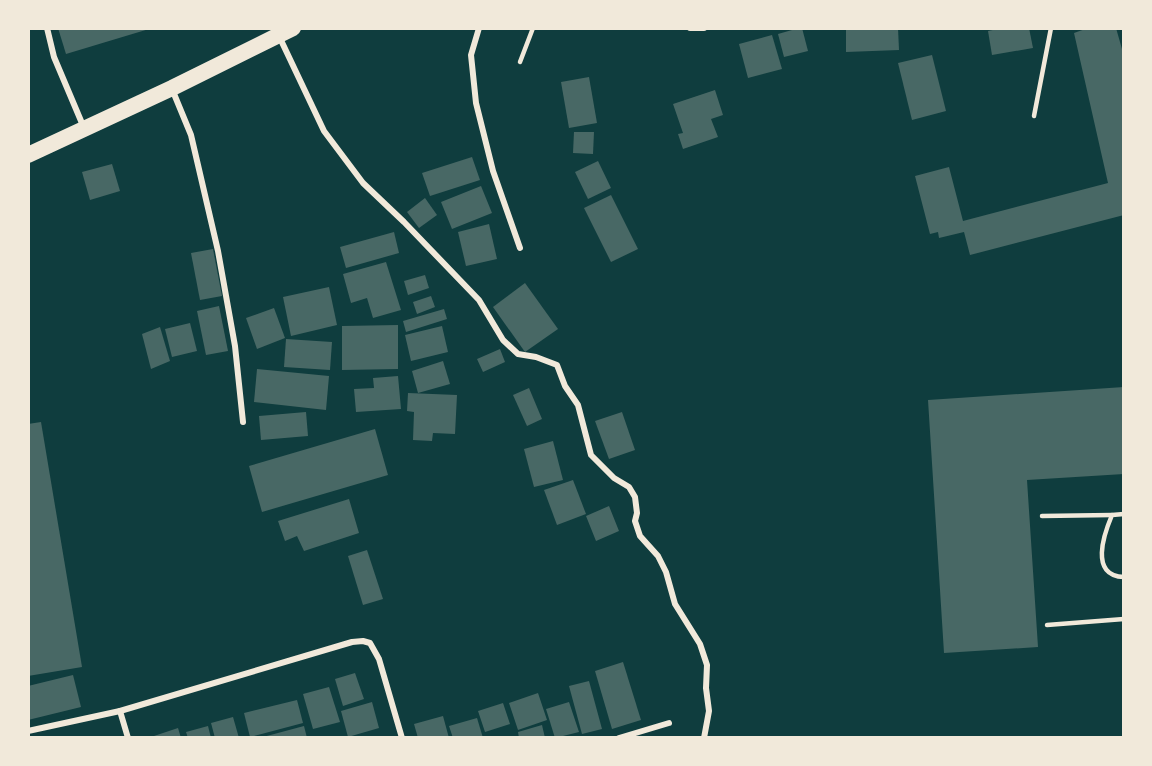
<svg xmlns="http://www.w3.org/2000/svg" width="1152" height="766" font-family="Barlow,sans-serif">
<rect width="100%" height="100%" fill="#0f3d3e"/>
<g fill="#486865">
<polygon points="58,28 149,28 149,29 66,54"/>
<polygon points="799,28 802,28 808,51 784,57 778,34"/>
<polygon points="846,28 898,28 899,50 846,52"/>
<polygon points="1002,28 1029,28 1033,48 992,55 988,31"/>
<polygon points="1088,28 1116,28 1124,56 1124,215 970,255 964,232 939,238 938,232 930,234 915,176 949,167 963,221 1108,183 1074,33"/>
<polygon points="772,35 782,69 748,78 739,44"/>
<polygon points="932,55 946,111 912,120 898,63"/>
<polygon points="589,77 597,123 569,128 561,82"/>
<polygon points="715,90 723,115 711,119 718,137 683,149 678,134 683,133 673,104"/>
<polygon points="574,132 594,132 593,154 573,153"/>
<polygon points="472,157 480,180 430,196 422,173"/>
<polygon points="598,161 611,188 588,199 575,172"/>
<polygon points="112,164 120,191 90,200 82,172"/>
<polygon points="481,186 492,213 452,229 441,202"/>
<polygon points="611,195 638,249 611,262 584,208"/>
<polygon points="425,198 437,215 419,228 407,212"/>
<polygon points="489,224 497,259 466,266 458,232"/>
<polygon points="394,232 399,253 346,268 340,247"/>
<polygon points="213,249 222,296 200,300 191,253"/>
<polygon points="386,262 401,310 373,318 367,298 351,303 343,274"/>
<polygon points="425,275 429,288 408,295 404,281"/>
<polygon points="525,283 558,329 525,352 493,307"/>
<polygon points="329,287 337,325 291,336 283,297"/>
<polygon points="431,296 435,307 417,314 413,302"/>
<polygon points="219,306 228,351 206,355 197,311"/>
<polygon points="274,308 285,338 257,349 246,318"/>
<polygon points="444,309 447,319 406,332 403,321"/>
<polygon points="190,323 197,351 172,357 165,329"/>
<polygon points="398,325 398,369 342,370 342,326"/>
<polygon points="442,326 448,352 411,361 405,335"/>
<polygon points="160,327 170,361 151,369 142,334"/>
<polygon points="286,339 332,342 330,370 284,367"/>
<polygon points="500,349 505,362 483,372 477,359"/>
<polygon points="443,361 450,384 418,393 412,371"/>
<polygon points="257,369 329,376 326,410 254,402"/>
<polygon points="398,376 401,409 356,412 354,389 374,388 373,378"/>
<polygon points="1124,387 1124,474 1027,480 1038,647 944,653 928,400"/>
<polygon points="529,388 542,419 527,426 513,395"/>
<polygon points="408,393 457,395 455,434 433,433 432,441 413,440 414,412 407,411"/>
<polygon points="306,412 308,436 261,440 259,416"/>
<polygon points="622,412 635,450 609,459 595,421"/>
<polygon points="41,422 82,667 28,676 28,424"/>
<polygon points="375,429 388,475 262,512 249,466"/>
<polygon points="553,441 563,480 534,487 524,449"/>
<polygon points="573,480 586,514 557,525 544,490"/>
<polygon points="349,499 359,533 304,551 297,536 285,541 278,521"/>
<polygon points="609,506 619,531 596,541 586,516"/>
<polygon points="367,550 383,599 363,605 348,556"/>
<polygon points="623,662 641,720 612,729 595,671"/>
<polygon points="355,673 364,699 343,706 335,679"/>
<polygon points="73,675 81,707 28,720 28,686"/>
<polygon points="589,681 602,729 582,734 569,686"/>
<polygon points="329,687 340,722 313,729 303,694"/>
<polygon points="538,693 547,720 518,730 509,703"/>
<polygon points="297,700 303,723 250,737 244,713"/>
<polygon points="372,702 379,728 348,737 341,711"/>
<polygon points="569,702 579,732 555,738 546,709"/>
<polygon points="503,703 510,724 485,732 478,711"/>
<polygon points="443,716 449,738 418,738 414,724"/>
<polygon points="233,717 239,738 215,738 211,723"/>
<polygon points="477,718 483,738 453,738 449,726"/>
<polygon points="542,725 545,738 519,738 518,732"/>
<polygon points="208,726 211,738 188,738 186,732"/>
<polygon points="304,726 307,738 263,738 263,737"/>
<polygon points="178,728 181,738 151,738 151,737"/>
</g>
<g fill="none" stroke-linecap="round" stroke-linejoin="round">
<g stroke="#f1e9da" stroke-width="4.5">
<polyline points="520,62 533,28"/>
<polyline points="1034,116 1051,28"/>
<path d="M1124 514 1112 515C1104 534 1089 576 1124 577"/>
<polyline points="1042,516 1112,515"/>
<polyline points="1047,625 1124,619"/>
</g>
<g stroke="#f1e9da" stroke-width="6">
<polyline points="47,28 54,57 84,128"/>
<polyline points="479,28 471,55 476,103 493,171 520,248"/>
<polyline points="690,28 704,28"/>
<polyline points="279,36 324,131 363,183 404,222 479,300 503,340 518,354 536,357 557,365 565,386 578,405 591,455 614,478 629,487 635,497 637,513 635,521 640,536 658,556 666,572 675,604 700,644 707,665 706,688 709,711 704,738"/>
<polyline points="172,89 191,135 218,251 235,346 243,422"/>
<polyline points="120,711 128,738"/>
<polyline points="28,731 120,711 352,642 363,641 370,643 379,659 402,738"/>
<polyline points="619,738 669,723"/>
</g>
<polyline stroke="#f1e9da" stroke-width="16" points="28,155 172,88 293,28"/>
</g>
<rect width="1152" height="766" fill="none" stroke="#f1e9da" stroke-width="60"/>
</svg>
